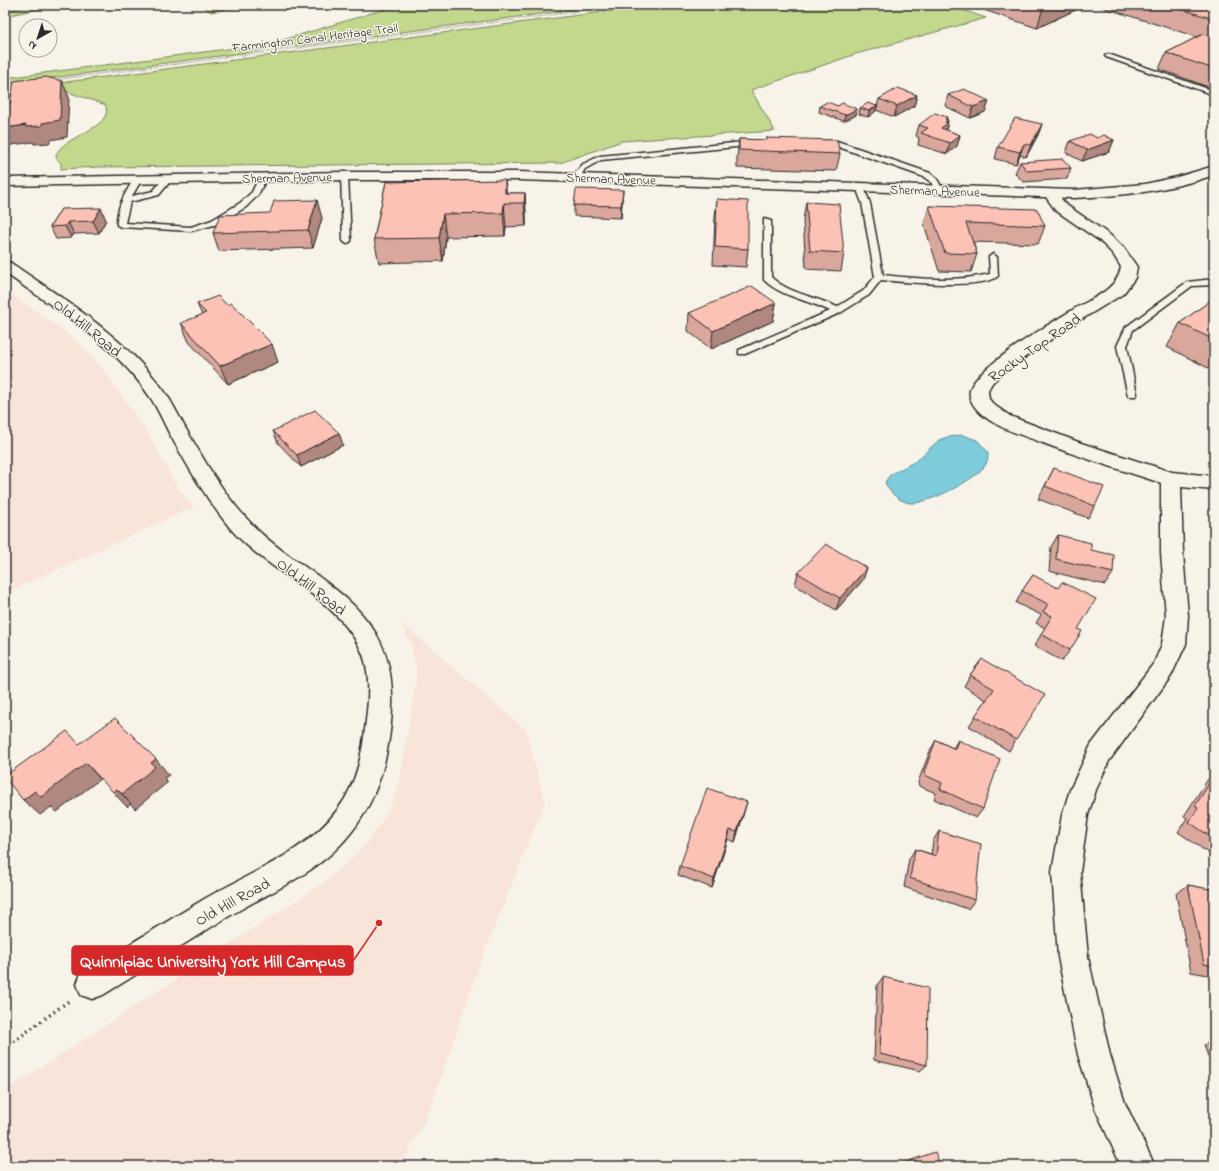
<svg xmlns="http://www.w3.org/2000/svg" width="1219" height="1171" font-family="'Indie Flower',sans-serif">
<rect width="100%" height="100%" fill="#f7f3e8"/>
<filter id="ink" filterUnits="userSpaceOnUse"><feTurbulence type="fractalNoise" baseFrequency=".025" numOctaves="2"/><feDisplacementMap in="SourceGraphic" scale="8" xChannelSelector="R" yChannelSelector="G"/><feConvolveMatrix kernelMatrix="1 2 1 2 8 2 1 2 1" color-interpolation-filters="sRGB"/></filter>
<g filter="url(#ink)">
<g fill="#f9e4d9">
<polygon points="5,289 64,331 87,351 102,368 148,433 177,486 194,507 5,593"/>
<polygon points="400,622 526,730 545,802 480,963 430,1109 407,1156 400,1166 5,1166 5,1091 323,883 348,863 365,845 379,826 393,801 400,781 415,686 416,669 411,644"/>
</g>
<g fill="#c2d88d" stroke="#76825c">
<polygon points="30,5 58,5 5,16 5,11"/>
<polygon points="202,5 247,5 211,12"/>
<polygon points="398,5 609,5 5,84 5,78 273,43"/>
<path d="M656 5H948L986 18 856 54 751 90 775 131 622 141 560 163 98 167 61 169V163L56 158C55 140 101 132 106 114 107 111 106 107 106 105L59 89 5 96V90Z"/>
</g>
<path fill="#7dcbdb" stroke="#5c8b95" d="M962 435 977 440 988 452C988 455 988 461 986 464 978 479 927 505 910 503 899 501 889 493 885 482L890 475 916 461 939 440 947 437Z"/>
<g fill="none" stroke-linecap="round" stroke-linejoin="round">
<defs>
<g id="service">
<polygon points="1108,54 1214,91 1214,95 1106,57 1105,56"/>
<polygon points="754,141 757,141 757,145 601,160 585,169 579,179 572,177 583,164 600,156"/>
<polygon points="820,141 837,141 930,173 937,179 943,190 936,192 931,182 924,177 833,145 820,145"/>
<polygon points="341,174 348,176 351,241 347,244 343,241"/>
<path d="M260 175 267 177 258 195 246 207 218 224 191 231 121 227 117 225C116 207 126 192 135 177L142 179 132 196 153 191 166 176 173 178 159 195 130 202 125 223 191 227 212 220 240 203 252 192Z"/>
<path d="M857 185H863L870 203 883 275C918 279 955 282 990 274L989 257 993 254 997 257 998 276C984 290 903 282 881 280L869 295 840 313 745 354H739V350L830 311C809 300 781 297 764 280V219L771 221V277C787 293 817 297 837 307L863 291 875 277 862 203 856 187Z"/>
<polygon points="1214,279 1214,285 1192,286 1133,330 1127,346 1137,394 1136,396 1128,396 1117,346 1126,327 1187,282"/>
</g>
<g id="minor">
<path d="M1051 190 1056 191 1065 204 1110 235 1124 248 1137 267 1135 278 1123 294 1069 327 1002 373 992 383 988 390 989 399 994 405 1010 416 1081 443 1172 472 1214 476V490L1181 487 1183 553 1188 616 1186 644 1171 676 1109 761 1096 790 1088 815 1080 872 1088 957 1110 1055 1125 1103 1155 1166H1121L1095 1108 1078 1055 1058 957 1052 872 1062 815 1070 790 1091 745 1154 663 1162 644 1166 616 1161 553V483C1119 469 1076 456 1035 440 1022 435 1008 431 996 424 985 418 967 405 970 390 975 368 1053 322 1074 309 1093 298 1117 290 1121 267L1113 254 1100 241 1055 210 1044 194 1046 191Z"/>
<path d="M5 261 11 263C66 301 121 334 162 388 172 401 178 415 186 429 204 460 222 492 247 519 285 562 344 582 375 632 392 660 394 691 391 723 385 783 364 833 313 868 287 886 258 899 231 915 188 941 146 969 103 995L92 999 81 995 77 984 81 973C123 949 164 923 206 898 251 872 306 853 338 809 357 784 363 751 366 720 369 696 371 668 359 646 331 593 268 573 230 528 206 499 187 465 168 431 163 421 158 410 152 400 116 344 58 311 5 273Z"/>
</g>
<path id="secondary" d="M1214 166V175C1169 191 1122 196 1074 198L518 180H344L5 186V178L344 172H518L1074 190 1145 184 1177 177Z"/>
</defs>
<use href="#service" stroke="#2b2b2b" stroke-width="3"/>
<use href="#minor" stroke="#2b2b2b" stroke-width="3"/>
<use href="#secondary" stroke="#2b2b2b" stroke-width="3"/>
<g stroke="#2b2b2b" stroke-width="1.5" stroke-dasharray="0.5 1.5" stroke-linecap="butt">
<polyline points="52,80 627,5"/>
<polyline points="5,86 15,85"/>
</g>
<polyline stroke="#2b2b2b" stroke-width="3.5" stroke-dasharray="1.5 4" stroke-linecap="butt" points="5,1048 70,1000"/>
<use href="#service" fill="#f7f3e8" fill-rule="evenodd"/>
<use href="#minor" fill="#f7f3e8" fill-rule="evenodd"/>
<use href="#secondary" fill="#f7f3e8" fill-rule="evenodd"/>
</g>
<g fill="#daa79d" stroke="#2b2b2b">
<polygon points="969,5 1086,5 1037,28"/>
<polygon points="1095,5 1214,5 1214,89 1159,69 1166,53 1197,37"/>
<polygon points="917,95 914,106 894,117 876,110 879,99"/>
<polygon points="948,95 989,101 985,112 970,118 945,106"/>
<polygon points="820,106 838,106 857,109 856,115 844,121 819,112"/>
<polygon points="877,106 876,111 868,117 859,114 860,108"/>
<polygon points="946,119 948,120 946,130 960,135 957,146 947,154 918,145 919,138 916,136 919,125"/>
<polygon points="1042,124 1038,135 1026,157 1020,155 1016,164 995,159 998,147"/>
<polygon points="766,138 840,154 836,171 737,168 737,157 739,139 765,140"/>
<polygon points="1097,138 1114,140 1109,152 1082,161 1066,153 1070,141"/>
<polygon points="1020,162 1071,168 1067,179 1023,182 1015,173"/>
<polygon points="386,182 507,193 525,193 526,216 526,226 506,227 505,236 446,237 443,261 379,263 374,239"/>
<polygon points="717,199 748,249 746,267 713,265 715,217"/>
<polygon points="622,202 621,218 574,216 574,205"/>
<polygon points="806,202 844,253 841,271 806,269 803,220"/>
<polygon points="929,206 1045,226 1038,244 973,242 977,254 971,272 939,271 924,224"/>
<polygon points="61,209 106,220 99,233 74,234 71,238 56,239 50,227"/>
<polygon points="322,218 313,248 219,251 213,233"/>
<polygon points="1214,298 1214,371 1167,347 1180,323"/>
<polygon points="776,303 773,321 711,349 688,331 689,313"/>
<polygon points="197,304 227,305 278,362 228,384 189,342 181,323 202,315"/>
<polygon points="273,431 343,445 301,467 278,443"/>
<polygon points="1054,468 1095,506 1088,518 1038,499"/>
<polygon points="1058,535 1091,550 1113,573 1105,585 1049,571 1051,547"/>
<polygon points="798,573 863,580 836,610 795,585"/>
<polygon points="1033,575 1078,629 1070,650 1062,661 1034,646 1045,628 1036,623 1041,615 1016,603 1022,591"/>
<polygon points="982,659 1016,740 1009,751 969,726 986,700 964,686 970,675"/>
<polygon points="936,740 953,748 958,740 983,809 976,818 934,799 936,793 919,786 918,782 930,751"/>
<polygon points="1214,773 1214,855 1213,856 1178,832 1187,818 1184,816 1208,779"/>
<polygon points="744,812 735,842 728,839 712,888 678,875 680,866"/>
<polygon points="939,831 975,900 968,909 904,887 909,859 915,849 931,854 933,841"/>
<polygon points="1188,885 1214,890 1214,976 1191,972 1176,894"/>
<polygon points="883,977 927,1065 920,1071 874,1060 877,985"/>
<polygon points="1214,1040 1214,1073 1204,1045"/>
</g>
<g fill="#b1887f" stroke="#2b2b2b">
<polygon points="1049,5 1086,5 1037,28 1043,8"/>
<polygon points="62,81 69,97 67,137 50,140 50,143 34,144 33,142 5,146 5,128 42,123"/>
<polygon points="917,95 914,106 894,117 897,106"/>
<polygon points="989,101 985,112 970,118 973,107"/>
<polygon points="877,106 876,111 868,117 869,111"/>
<polygon points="857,109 856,115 844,121 845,115"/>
<polygon points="947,117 946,121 948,120 947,124 948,123 945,134 941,128 945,119"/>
<polygon points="1042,124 1038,135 1026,157 1031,145"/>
<polygon points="960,135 957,146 947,154 950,143"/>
<polygon points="1114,140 1109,152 1082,161 1087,150"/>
<polygon points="1024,144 1020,155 1016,164 1020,152"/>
<polygon points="505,180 508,203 505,193"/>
<polygon points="623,190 622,202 621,218 621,206"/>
<polygon points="525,193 526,216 526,226 524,203"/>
<polygon points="317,200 322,218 313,248 308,230"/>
<polygon points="504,203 506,227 505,236 503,213"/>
<polygon points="101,208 106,220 99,233 93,221"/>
<polygon points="443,214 446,237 443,261 439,238"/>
<polygon points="68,222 74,234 71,238 65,226"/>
<polygon points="776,303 773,321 711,349 713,331"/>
<polygon points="272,344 278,362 228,384 220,366"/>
<polygon points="339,433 343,445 301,467 297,455"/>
<polygon points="867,568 863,580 836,610 840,598"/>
<polygon points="156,759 169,775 164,778 168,782 135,809 122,794 151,763"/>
<polygon points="86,763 100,779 57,812 51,807 40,815 23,800 35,791"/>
<polygon points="117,789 131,804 127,807 113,792"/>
<polygon points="747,802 735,842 737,832"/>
<polygon points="730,830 728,839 712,888 714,879"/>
</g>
<g fill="#fdc2b6" stroke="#2b2b2b">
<polygon points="1035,5 1049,5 1043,8"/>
<polygon points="1168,5 1214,5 1214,19"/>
<polygon points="1203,34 1214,38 1214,69 1166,53"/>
<polygon points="46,77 62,81 60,120 42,123 42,126 26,127 26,125 5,128 5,114 8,114 14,81"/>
<polygon points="898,88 917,95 897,106 879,99"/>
<polygon points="964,89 989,101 973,107 948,95"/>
<polygon points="827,102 838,106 842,103 857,109 845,115 820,106"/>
<polygon points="868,103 877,106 869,111 860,108"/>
<polygon points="935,113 947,117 945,119 948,120 945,122 948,123 941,128 960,135 950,143 921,133 928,128 919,125"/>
<polygon points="1015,118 1042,124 1031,145 1024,144 1020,152 998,147"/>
<polygon points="1090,134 1097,138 1104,135 1114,140 1087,150 1070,141"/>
<polygon points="766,138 837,140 840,154 739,150 739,139 766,140"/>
<polygon points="1063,159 1071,168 1027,171 1020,162"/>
<polygon points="505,180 505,193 525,193 524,203 504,203 503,213 443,214 439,238 374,239 386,182"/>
<polygon points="576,189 623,190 621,206 574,205"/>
<polygon points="717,199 748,201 748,249 715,247"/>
<polygon points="317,200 308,230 213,233 220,215 270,213 274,201"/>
<polygon points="806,202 839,204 844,253 810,251"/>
<polygon points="929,206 1037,209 1045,226 966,223 977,254 945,253"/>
<polygon points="101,208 93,221 68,222 65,226 50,227 61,209"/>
<polygon points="752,286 776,303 713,331 689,313"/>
<polygon points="218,296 227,305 231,303 272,344 220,366 181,323 206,313 197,304"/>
<polygon points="1214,298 1214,340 1180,323"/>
<polygon points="315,410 339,433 297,455 273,431"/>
<polygon points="1054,468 1104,487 1095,506 1045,486"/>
<polygon points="1058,535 1091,543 1091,550 1114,555 1113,573 1056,559"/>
<polygon points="826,544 867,568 840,598 798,573"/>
<polygon points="1033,575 1058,588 1062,582 1096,599 1078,629 1082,631 1070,650 1041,634 1052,616 1043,612 1048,604 1022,591"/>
<polygon points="982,659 1045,695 1016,740 975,716 994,689 970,675"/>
<polygon points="115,718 156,759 151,763 155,767 122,794 117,789 113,792 86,763 41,797 35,791 23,800 5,778 5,776 67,731 79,744"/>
<polygon points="936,740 955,749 958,740 1000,759 983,809 940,789 942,783 925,775 924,772"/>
<polygon points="1214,776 1214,839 1189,822 1198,808 1195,806"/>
<polygon points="707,788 747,802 737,832 730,830 714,879 680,866"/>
<polygon points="939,831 981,844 975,900 910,878 915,849 936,856"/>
<polygon points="1188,885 1214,890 1214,966 1204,964"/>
<polygon points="883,977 928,988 927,1065 880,1054"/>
<polygon points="935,1152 941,1166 901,1166 900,1164"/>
</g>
</g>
<g text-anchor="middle" stroke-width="3" stroke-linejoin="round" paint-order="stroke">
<g font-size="13" fill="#2b2b2b" stroke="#f7f3e8">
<text transform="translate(315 37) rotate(-7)" y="5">Farmington Canal Heritage Trail</text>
<text transform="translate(287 177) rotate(-1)" y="5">Sherman Avenue</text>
<text transform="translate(611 178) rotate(2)" y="5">Sherman Avenue</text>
<text transform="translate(935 190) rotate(2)" y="5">Sherman Avenue</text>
</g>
<g font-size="16" fill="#2b2b2b" stroke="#f7f3e8">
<text transform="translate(88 327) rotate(39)" y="6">Old Hill Road</text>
<text transform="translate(1034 347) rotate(-35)" y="6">Rocky Top Road</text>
<text transform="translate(312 586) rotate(38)" y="6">Old Hill Road</text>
<text transform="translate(232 901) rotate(-29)" y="6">Old Hill Road</text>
</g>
</g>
<path fill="none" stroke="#d62828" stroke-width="1.5" d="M379 923L353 961"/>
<circle fill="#d62828" stroke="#f7f3e8" stroke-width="1.5" cx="379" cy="923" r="4"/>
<rect fill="#d62828" stroke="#d62828" stroke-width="1.5" x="72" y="946" width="281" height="29" rx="4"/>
<g font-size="17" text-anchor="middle" font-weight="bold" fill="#fff">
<text x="213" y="967">Quinnipiac University York Hill Campus</text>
</g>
<rect width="1219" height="1171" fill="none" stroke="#f7f3e8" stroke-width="20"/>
<rect x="10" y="10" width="1199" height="1151" fill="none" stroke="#2b2b2b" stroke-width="1.5" filter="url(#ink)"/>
<g transform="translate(38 38) rotate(219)"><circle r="19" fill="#f7f3e8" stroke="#a5a39c"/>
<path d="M0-3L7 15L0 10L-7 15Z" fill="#2b2b2b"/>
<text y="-6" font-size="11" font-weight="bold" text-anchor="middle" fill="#2b2b2b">N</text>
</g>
</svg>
